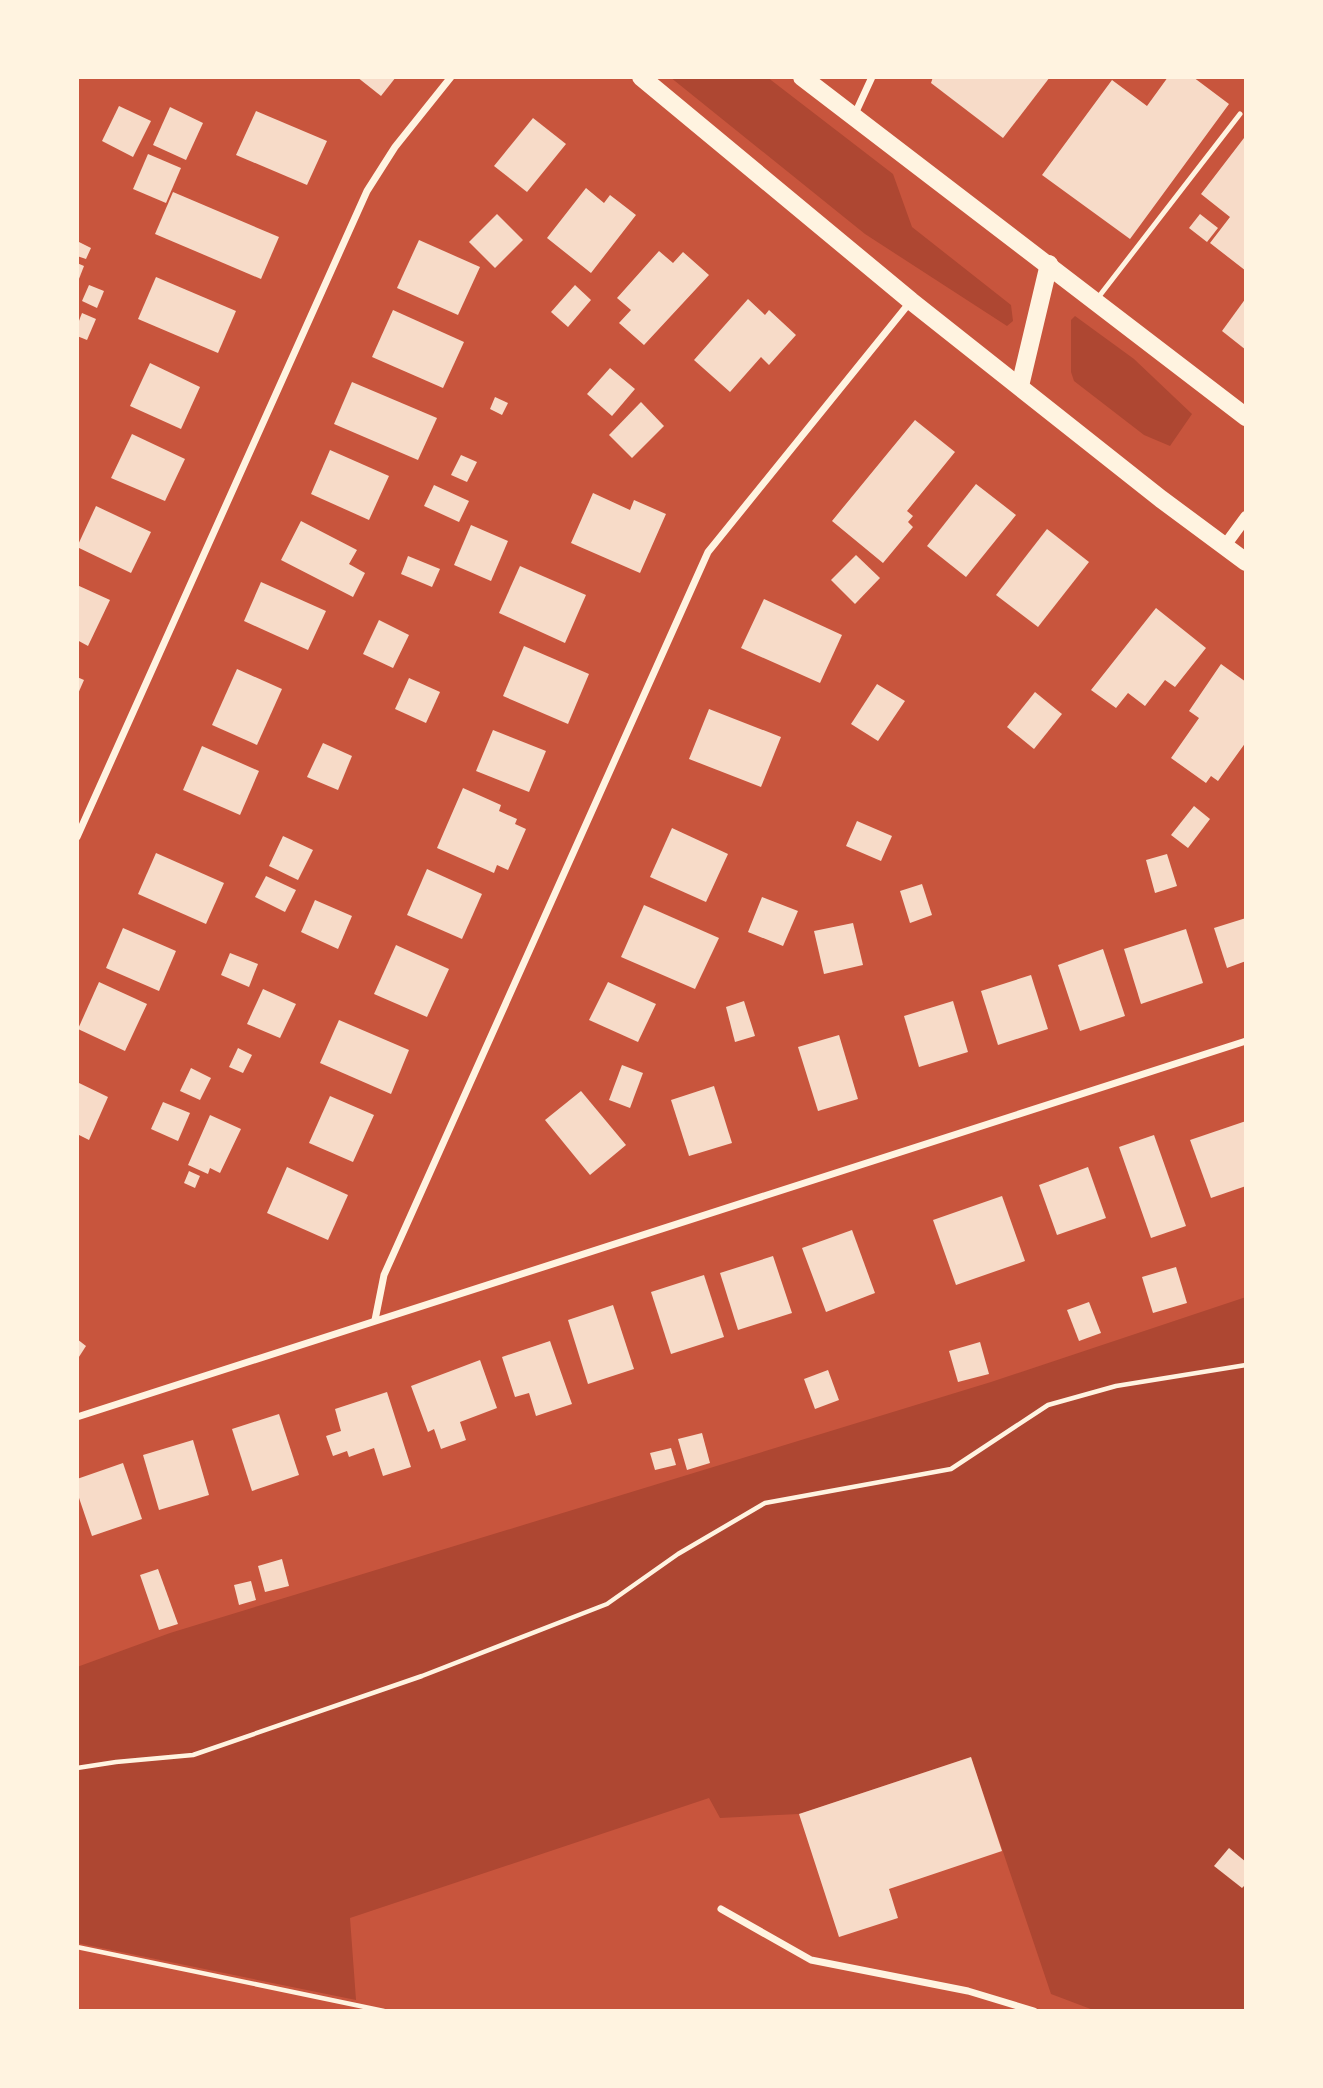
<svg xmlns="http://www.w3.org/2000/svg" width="1323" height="2088" font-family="'Public Sans',sans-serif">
<rect width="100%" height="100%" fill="#c8553d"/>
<g fill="#ae4732">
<polygon points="670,77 767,77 893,174 912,227 1011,305 1013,321 1007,326 865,234"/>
<polygon points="1075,316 1134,359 1192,414 1170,446 1144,435 1074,381 1071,372 1071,320"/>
<polygon points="1246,1297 1246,2011 1096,2011 1051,1994 971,1757 799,1814 720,1818 709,1798 350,1918 356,2000 77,1943 77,1667 170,1633 991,1382"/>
</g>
<g fill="#f7dbc8">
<polygon points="357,77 396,77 381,96"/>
<polygon points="933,77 1050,77 1003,138 931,83"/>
<polygon points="1168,77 1193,77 1229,104 1130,239 1042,175 1112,80 1147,106"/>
<polygon points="119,106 151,121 133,157 102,141"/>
<polygon points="170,107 203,123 186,160 153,145"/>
<polygon points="256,111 327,141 307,185 236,155"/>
<polygon points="533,118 566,144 527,192 494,166"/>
<polygon points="1244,138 1246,139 1246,271 1210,243 1230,217 1201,194"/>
<polygon points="148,154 181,168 166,203 133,189"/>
<polygon points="586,188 604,203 610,195 636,215 591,273 547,238"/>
<polygon points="173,192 279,237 261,279 155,234"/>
<polygon points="497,214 523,240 495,268 469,242"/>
<polygon points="1200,214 1218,228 1207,242 1189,228"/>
<polygon points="419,240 480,267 458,315 397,288"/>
<polygon points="77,241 91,248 86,259 77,256"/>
<polygon points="659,251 673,263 683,252 709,275 644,345 619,323 631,310 617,298"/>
<polygon points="77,263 84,266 77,284"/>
<polygon points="156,277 236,311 218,353 138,319"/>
<polygon points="89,285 104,291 97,308 82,301"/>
<polygon points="575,285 591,300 568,327 551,312"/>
<polygon points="1246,298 1246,350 1222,331"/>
<polygon points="748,299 765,315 769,310 796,335 769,365 761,357 730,392 694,360"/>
<polygon points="393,310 464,342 443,388 372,357"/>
<polygon points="82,313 96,319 87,340 77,336 77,326"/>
<polygon points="150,363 200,387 181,429 130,406"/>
<polygon points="610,368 635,389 612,416 587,394"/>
<polygon points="352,382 437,418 418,460 334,424"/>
<polygon points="495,397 508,403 502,415 490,409"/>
<polygon points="641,402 664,426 632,458 609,435"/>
<polygon points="915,420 955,452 907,511 913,516 908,522 913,527 883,563 832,521"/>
<polygon points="132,434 185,459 165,501 111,478"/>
<polygon points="330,450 389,476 369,520 311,494"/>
<polygon points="461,455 477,462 467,482 451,475"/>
<polygon points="976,484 1016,515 966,577 927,546"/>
<polygon points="434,485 469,501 459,522 424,506"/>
<polygon points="593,493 630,510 634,500 666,514 640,573 571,543"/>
<polygon points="96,506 151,532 131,573 77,547"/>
<polygon points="301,521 357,550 349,564 365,573 353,597 281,560"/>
<polygon points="471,525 508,541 491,581 454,565"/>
<polygon points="1047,529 1089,562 1038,627 996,595"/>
<polygon points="856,555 880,578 855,604 831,580"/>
<polygon points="408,556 440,569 432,587 401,574"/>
<polygon points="520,566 586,595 565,643 499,613"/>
<polygon points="261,582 326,611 308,650 244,621"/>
<polygon points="77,585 110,600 88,646 77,640"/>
<polygon points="764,599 842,635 820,683 741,648"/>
<polygon points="1156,608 1206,648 1175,687 1165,680 1145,706 1128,693 1116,708 1091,690"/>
<polygon points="379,620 409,635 393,668 363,654"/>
<polygon points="524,646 589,674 568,724 503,696"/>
<polygon points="1221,664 1246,682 1246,742 1218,781 1211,776 1206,783 1171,758 1199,718 1189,711"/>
<polygon points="237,669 282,689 257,745 212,725"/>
<polygon points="77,677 84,680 77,696"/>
<polygon points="409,678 440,692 426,723 395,709"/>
<polygon points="877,684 905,701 878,741 851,724"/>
<polygon points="1035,692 1062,714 1034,749 1007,727"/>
<polygon points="709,709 781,737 761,787 689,759"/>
<polygon points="493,730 546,751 529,792 476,771"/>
<polygon points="323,743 352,756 338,790 307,777"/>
<polygon points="202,746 259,771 240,815 183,790"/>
<polygon points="463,788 501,805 499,811 517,819 515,824 526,829 508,870 497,865 494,873 437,848"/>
<polygon points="1194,806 1210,819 1188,848 1171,835"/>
<polygon points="857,821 892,836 881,861 846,846"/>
<polygon points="672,828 728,854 706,902 650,877"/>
<polygon points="283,836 313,850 298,880 269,866"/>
<polygon points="156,853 224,883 206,924 138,894"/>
<polygon points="1167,854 1177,886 1155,893 1146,860"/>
<polygon points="427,869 482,894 462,939 407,915"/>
<polygon points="266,876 296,890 285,912 255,897"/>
<polygon points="922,884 932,915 910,923 900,891"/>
<polygon points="762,897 798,911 783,946 748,932"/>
<polygon points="315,900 352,916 338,949 301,932"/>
<polygon points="644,905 719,938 695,989 621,957"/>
<polygon points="1246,918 1246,961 1227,968 1214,928"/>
<polygon points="853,923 863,965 824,974 814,931"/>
<polygon points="123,928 176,951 159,991 106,968"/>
<polygon points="1186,929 1203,983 1141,1004 1124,949"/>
<polygon points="396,945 449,969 427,1017 374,994"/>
<polygon points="1103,949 1125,1016 1080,1031 1058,965"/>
<polygon points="230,953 258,964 249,987 221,975"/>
<polygon points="1031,975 1048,1029 998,1045 981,991"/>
<polygon points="99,982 147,1004 125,1051 78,1029"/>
<polygon points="608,982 656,1004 638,1042 589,1020"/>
<polygon points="263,989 296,1004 280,1038 247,1024"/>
<polygon points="744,1001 755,1036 735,1042 726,1007"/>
<polygon points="953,1001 968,1052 919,1067 904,1016"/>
<polygon points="339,1020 409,1050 391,1094 320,1063"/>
<polygon points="839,1035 858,1099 818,1111 798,1047"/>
<polygon points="238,1048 252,1055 243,1073 229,1067"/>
<polygon points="622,1065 643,1073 630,1108 609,1100"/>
<polygon points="191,1068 211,1078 200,1100 180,1091"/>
<polygon points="77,1082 108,1097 89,1140 77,1134"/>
<polygon points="714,1086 732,1143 689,1156 671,1100"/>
<polygon points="581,1091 626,1145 590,1175 545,1120"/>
<polygon points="330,1096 374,1115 353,1162 309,1143"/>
<polygon points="163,1102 190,1113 178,1141 151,1129"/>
<polygon points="210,1115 241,1129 220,1173 210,1168 208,1174 188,1165"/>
<polygon points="1246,1121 1246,1186 1211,1198 1190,1140"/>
<polygon points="1154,1135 1186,1226 1151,1238 1119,1147"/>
<polygon points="287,1167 348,1195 328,1240 267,1213"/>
<polygon points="1088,1167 1106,1218 1057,1235 1039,1185"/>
<polygon points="189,1171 200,1176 195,1188 184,1183"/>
<polygon points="1002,1196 1025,1261 956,1285 933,1220"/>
<polygon points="852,1230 875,1293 826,1312 802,1248"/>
<polygon points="773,1256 792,1313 738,1330 720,1273"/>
<polygon points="1176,1267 1187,1303 1153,1313 1142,1277"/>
<polygon points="704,1275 724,1337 671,1354 651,1292"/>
<polygon points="1089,1302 1101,1333 1079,1341 1067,1310"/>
<polygon points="613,1305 634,1369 588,1384 568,1320"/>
<polygon points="77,1339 86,1346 77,1360"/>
<polygon points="550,1341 572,1404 536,1416 529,1393 515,1397 502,1357"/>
<polygon points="980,1342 989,1374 958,1382 949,1351"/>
<polygon points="480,1360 497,1408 460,1422 466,1440 441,1449 434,1429 428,1432 411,1386"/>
<polygon points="828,1370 839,1400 815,1409 804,1379"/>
<polygon points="387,1392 411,1467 383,1476 374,1448 349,1457 347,1451 333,1456 326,1436 341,1431 335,1409"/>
<polygon points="279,1414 299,1475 252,1491 232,1429"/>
<polygon points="702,1433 710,1463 687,1470 678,1439"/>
<polygon points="193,1440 209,1495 159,1510 143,1455"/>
<polygon points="671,1448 676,1465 655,1470 650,1453"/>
<polygon points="123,1463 142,1519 92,1536 77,1492 77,1479"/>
<polygon points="282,1559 289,1586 265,1592 258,1566"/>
<polygon points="158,1569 178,1624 159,1630 140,1575"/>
<polygon points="251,1581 256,1600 239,1605 234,1585"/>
<polygon points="971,1757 1002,1851 889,1889 898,1918 839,1937 799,1814"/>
<polygon points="1229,1848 1246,1862 1246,1884 1242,1888 1214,1866"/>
</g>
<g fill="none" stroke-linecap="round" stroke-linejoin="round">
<g stroke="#fff3e0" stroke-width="4.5">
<polyline points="77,1768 116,1762 193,1755 422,1676 607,1604 678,1554 765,1503 951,1469 1048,1405 1116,1386 1246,1365"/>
<polyline points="77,1947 384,2011"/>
</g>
<polyline stroke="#fff3e0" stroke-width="5" points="1097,299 1240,114"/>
<g stroke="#fff3e0" stroke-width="7">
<polyline points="854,116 872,77"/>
<polyline points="77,837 367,191 395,147 451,77"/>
<polyline points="375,1320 384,1275 708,552 911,301"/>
<polyline points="77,1417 1246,1041"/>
<polyline points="721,1909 811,1960 968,1991 1034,2011"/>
</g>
<polyline stroke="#fff3e0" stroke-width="12" points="1224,547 1246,517"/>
<g stroke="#fff3e0" stroke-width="18">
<polyline points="641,77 911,301 1161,499 1246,562"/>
<polyline points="802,77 1246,417"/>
<polyline points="1020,386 1049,264"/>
</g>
</g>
<rect width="1323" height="2088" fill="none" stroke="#fff3e0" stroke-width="158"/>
</svg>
